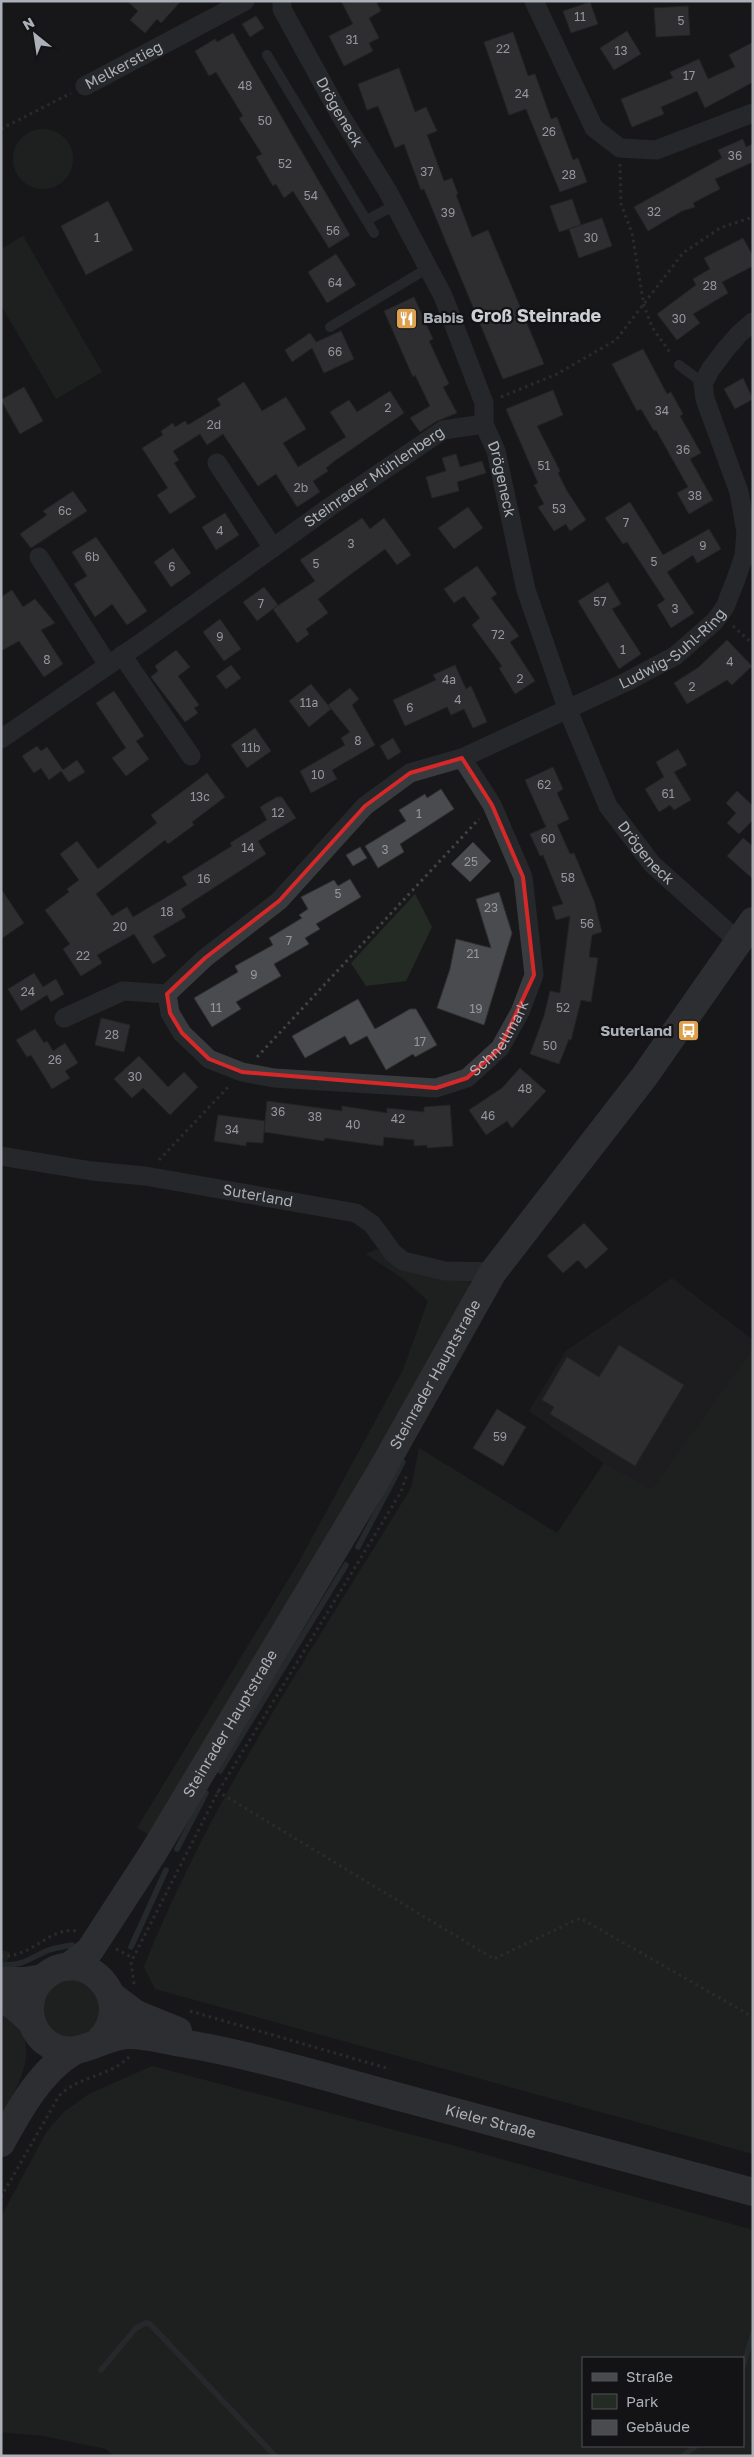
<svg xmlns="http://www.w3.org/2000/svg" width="754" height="2457" font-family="'Golos Text',sans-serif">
<rect width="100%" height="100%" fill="#18181a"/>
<polygon fill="#242427" points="672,1278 753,1340 753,1348 652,1489 604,1463 529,1411 566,1351"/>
<g fill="#242b25" fill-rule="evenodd">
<circle cx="43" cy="159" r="30"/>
<polygon points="23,236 102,372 56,399 1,305 1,249"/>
<polygon points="415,894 432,927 406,981 366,986 351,963"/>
<polygon points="377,1249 398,1264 470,1280 469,1288 405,1409 150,1835 137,1828 299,1562 403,1370 428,1301 405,1280 366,1254"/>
<path d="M753 1348V2154L155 1989 144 1967C212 1796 316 1644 411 1488L419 1448 557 1533 604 1463 652 1489Z"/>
<polygon points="1,1950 10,1952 1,1982"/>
<circle cx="71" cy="2009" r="29"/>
<path d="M1 2008C7 2013 14 2019 18 2025 39 2054 15 2091 1 2117Z"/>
<path d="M152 2066 455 2146 753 2230V2456H114L106 2449 44 2436 1 2432V2217L47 2131 65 2111 89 2094ZM583 2358H743V2446H583Z"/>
</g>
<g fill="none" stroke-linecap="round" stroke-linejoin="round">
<g stroke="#353e43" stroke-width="5.5">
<polyline points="358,1547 403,1462"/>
<polyline points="220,1771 346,1565"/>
<polyline points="177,1849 206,1793"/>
<polyline points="131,1947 166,1870"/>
<path d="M1 1965C20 1966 28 1960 44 1952 52 1948 62 1947 72 1945"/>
<polyline points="743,2366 753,2334"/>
<polyline points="101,2370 136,2328 146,2323 150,2324 275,2456"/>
<polyline points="683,2456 696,2446"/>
</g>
</g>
<g fill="#4a4b4e" stroke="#323235">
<polygon points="127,1 181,1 161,23 157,19 145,33 130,20 138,11"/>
<polygon points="341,1 376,1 381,11 369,18 379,38 369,43 373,51 344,66 329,36 353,24"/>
<polygon points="590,2 598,24 571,33 563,11"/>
<polygon points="688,6 690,35 656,37 654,8"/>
<polygon points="256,16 264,28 250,37 242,24"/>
<polygon points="627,31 641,54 614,70 600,48"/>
<polygon points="513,32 528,76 535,74 551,119 557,117 573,160 578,158 587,182 560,192 526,109 509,115 484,42"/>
<polygon points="233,33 350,235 329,248 293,191 284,198 276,184 273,186 256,157 262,154 239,118 243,116 216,72 209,76 195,51 215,39 217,42"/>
<polygon points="753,42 753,82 705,108 697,91 661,107 664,114 632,127 621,99 673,78 670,72 699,59 708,79 735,67 729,55"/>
<polygon points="399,68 415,112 426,107 437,131 427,135 444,181 452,178 458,194 456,195 472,237 488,230 544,364 503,379 424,189 421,190 404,144 395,148 378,106 367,110 358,84"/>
<polygon points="743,139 746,147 753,144 753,162 715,179 720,189 693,203 695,207 682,211 648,231 634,207 722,158 718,150"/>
<polygon points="572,199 581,225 559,232 550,206"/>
<polygon points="108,201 133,250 86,275 61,226"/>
<polygon points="602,218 612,246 579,258 569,229"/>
<polygon points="743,238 753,256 753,266 722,282 728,293 693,314 700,323 677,340 657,314 696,285 693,279 710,269 704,258"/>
<polygon points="336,254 356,285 327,303 308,272"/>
<polygon points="414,297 433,339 429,341 449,384 443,387 457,413 437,421 420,432 410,418 430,406 415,375 413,377 384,311"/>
<polygon points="341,331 354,359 324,373 312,348 292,362 285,350 310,333 316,342"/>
<polygon points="643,349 667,394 671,392 683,414 680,416 701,453 690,459 713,500 689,514 677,493 688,487 656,430 654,431 641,409 637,411 612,364"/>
<polygon points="743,378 753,399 735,409 724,389"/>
<polygon points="244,382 262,411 286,397 306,429 283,443 298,467 346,437 330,412 349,400 357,412 390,391 404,413 333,462 326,468 328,471 313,481 320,492 297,507 276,474 258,486 223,434 207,445 200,434 173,451 179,460 174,463 196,497 170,514 157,495 168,488 142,448 163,435 161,431 173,423 175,427 185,421 188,425 221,405 217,399"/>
<polygon points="24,387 43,421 20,434 1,400"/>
<polygon points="553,390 563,415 537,426 560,471 558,473 567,491 586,520 570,531 566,524 554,531 538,507 544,504 534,485 538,483 506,409"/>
<polygon points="456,454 460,467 482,461 486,473 457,482 459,491 432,498 426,477 446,471 442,458"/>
<polygon points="73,491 87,511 31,548 20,534 47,515 43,511"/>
<polygon points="630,502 663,555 709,529 721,549 697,563 693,555 667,572 694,613 671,628 657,605 665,600 627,542 623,544 605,518"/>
<polygon points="468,507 483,528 454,549 438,528"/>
<polygon points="225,513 239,535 216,550 202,527"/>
<polygon points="362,518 370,529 384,518 411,555 397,565 385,549 343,580 318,599 328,613 306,629 309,634 297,643 273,609 315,581 300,560"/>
<polygon points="96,537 147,611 127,625 112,604 95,617 74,584 87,576 72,552"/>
<polygon points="173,548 191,573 171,587 154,562"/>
<polygon points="477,566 497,594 491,598 519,636 510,642 535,681 515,694 499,668 502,666 472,625 480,618 464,596 454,603 444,589"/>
<polygon points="608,582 621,604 612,609 641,654 619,669 578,601"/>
<polygon points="264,587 278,605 257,621 243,602"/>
<polygon points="12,590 23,607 35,599 55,623 41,630 63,664 44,677 19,641 1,651 1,597"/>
<polygon points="220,619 241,649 224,661 203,632"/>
<polygon points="727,640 752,666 732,685 727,680 687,704 674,683 699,667"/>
<polygon points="176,650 190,667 178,676 199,705 194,708 198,713 185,722 151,677 158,671 155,666"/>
<polygon points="231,665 241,678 226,689 216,676"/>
<polygon points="455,665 466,689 471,686 487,722 473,728 464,709 451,715 447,707 405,726 393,700 436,680 433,675"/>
<polygon points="311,684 331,709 309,727 289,701"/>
<polygon points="350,688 359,699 352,705 375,745 332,770 337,779 311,793 300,771 345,745 341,738 350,732 328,705"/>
<polygon points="114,691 144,736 136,741 149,759 126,776 112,758 126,748 96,703"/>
<polygon points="255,728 271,751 247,768 231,745"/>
<polygon points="393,738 401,752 388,760 380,746"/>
<polygon points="37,746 41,751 47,747 63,770 77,760 85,772 69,782 61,771 49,780 41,768 34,773 22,756"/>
<polygon points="678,749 687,765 674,772 691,800 674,810 670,805 659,812 645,789 664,777 656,762"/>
<polygon points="553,767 563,789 557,793 569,819 557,825 570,854 574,853 594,901 602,932 592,935 589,957 598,958 591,1002 581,1000 571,1040 569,1039 559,1064 530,1054 544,1016 550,991 560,993 570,916 556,920 552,907 563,904 543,855 540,856 530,834 546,827 525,780"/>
<polygon points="207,773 225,797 192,822 194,825 168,844 165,840 96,894 112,916 127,907 133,917 187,885 182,877 232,846 230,843 267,820 260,807 277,797 282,797 296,818 258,841 266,854 181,909 186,917 153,936 166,956 153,964 134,934 97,955 102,963 81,976 63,949 70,944 45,910 69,892 67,889 79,880 60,854 77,841 98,869 157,823 151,815"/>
<polygon points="441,789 454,809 400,844 404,852 378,868 365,846 406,821 399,810 425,794 427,798"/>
<polygon points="737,791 753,806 753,820 739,834 727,823 736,813 726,803"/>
<polygon points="743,838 753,846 753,879 727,856"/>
<polygon points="473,842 491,861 470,882 451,864"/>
<polygon points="360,847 367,858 353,866 346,855"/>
<polygon points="350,879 361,897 316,924 320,929 305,938 309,944 274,964 281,976 236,1002 241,1009 212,1027 194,998 238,972 235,966 273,945 269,938 302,918 299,915 308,909 301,897 334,880 338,886"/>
<polygon points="1,889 24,923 1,939"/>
<polygon points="499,892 512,933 484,1025 437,1008 450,969 456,939 491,948 476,899"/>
<polygon points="34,973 43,987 56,979 64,994 51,1002 47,995 21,1011 8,989"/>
<polygon points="358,999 375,1029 410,1009 416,1009 437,1045 415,1057 413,1054 386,1070 367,1036 350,1045 345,1036 305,1058 292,1036"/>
<polygon points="101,1018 130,1025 124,1052 95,1045"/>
<polygon points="35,1029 44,1043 47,1041 53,1051 65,1043 78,1063 65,1071 70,1078 52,1089 31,1055 27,1057 16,1040"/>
<polygon points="139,1056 168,1087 184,1072 198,1087 170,1115 143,1088 132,1098 114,1079"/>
<polygon points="520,1068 546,1091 512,1128 507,1121 486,1135 469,1110 502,1088"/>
<polygon points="267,1101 342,1111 342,1106 387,1113 387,1108 424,1112 424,1107 450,1105 453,1146 427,1148 427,1145 414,1146 414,1140 384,1137 383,1146 325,1138 324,1141 264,1132"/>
<polygon points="218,1115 265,1121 263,1143 246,1142 246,1146 214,1141"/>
<polygon points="584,1223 608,1249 586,1269 578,1260 563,1273 547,1256"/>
<polygon points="619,1345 684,1385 635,1466 550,1414 554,1407 542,1400 567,1357 599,1377"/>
<polygon points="497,1409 526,1427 503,1466 473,1448"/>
</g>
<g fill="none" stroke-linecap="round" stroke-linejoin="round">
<g stroke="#404245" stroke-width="3" stroke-dasharray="2.5 4" stroke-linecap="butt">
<polyline points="1,129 71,93"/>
<polyline points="620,164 621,204 632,233 644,306 652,327 671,354"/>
<polyline points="501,397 557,374 616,340 683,253 720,228 753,217"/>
<polyline points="733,626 753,644"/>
<polyline points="257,1057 479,819"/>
<polyline points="159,1160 230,1085"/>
<polyline points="217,1791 494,1959 580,1918 753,2017"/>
<polyline points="116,1949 133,1958"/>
<path d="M1 1956C30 1959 51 1926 76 1931"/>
<polyline points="134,1984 131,1962 218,1792 401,1492 407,1474"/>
<polyline points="190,2011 390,2069"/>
<path d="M1 2197 59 2096C78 2076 109 2077 129 2057"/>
</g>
<g stroke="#393b3e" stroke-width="10">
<polyline points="267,55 374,233"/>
<polyline points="367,220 395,205"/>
<polyline points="330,327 428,268"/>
<polyline points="679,365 695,377 704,380"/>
</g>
<g stroke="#393b3e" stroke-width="19">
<path id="s1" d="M282 1V9L294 31 339 113 387 190 443 296 484 403V424L496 451 526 590 567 708 608 806 652 864 738 941"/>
<polyline points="534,1 594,128 620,148 656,150 753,113"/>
<path id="s2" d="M85 86 245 1"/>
<polyline points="217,463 273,548"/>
<polyline points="39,557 108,665"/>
<polyline points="122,655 191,756"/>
<path id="s3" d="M1 739 142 642 331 506 443 430 484 424"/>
<path id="s4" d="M167 994 170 1013 182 1033 209 1059 242 1072 274 1078 436 1088 467 1078 500 1048 520 1012 534 975 523 877 492 805 462 758"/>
<path id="s5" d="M64 1018 123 991 167 994 205 958 279 901 365 806 410 773 462 758 626 682 675 656 714 622 725 607 736 579 744 556 746 532 739 492 705 399 703 384 710 370 725 350 739 334 753 322"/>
<path id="s6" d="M1 1156 92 1171 145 1176 356 1213 372 1224 393 1253 403 1261 445 1271 493 1272"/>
</g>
<g stroke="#484a4e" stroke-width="28">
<path id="s7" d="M68 1967 90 1950 153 1853 380 1473 493 1272 644 1077 753 921"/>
<polyline points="1,1981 25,1981 43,1978"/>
<polyline points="112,1996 136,2014 178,2031"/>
<polyline points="1,1999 14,2006 31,2021"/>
<path id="s8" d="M99 2041C139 2001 85 1942 44 1977 23 1995 26 2031 50 2045 77 2061 100 2037 126 2035 145 2034 164 2040 182 2043 258 2056 332 2079 407 2099 522 2130 637 2161 753 2192"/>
<path d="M1 2143C19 2110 41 2070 74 2051"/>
</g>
</g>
<path d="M0 0H754V2457H0ZM462 758 492 805 523 877 534 975 500 1048 467 1078 436 1088 242 1072 209 1059 182 1033 170 1013 167 994 205 958 279 901 365 806 410 773Z" fill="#18181a" fill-opacity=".55" fill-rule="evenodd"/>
<path fill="none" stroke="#d62828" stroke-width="4" stroke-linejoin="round" d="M462 758 492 805 523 877 534 975 500 1048 467 1078 436 1088 242 1072 209 1059 182 1033 170 1013 167 994 205 958 279 901 365 806 410 773Z"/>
<defs>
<symbol id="restaurant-square" viewBox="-11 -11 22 22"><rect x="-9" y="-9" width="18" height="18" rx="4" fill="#dca04e" stroke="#131315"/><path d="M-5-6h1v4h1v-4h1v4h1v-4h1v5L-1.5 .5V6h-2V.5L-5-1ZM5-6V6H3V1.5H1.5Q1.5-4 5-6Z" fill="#fff"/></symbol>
<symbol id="bus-square" viewBox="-11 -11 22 22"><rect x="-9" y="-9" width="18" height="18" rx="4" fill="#dca04e" stroke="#131315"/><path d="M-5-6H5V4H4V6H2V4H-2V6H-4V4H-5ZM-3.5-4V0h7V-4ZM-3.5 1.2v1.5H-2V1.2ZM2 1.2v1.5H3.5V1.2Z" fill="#fff"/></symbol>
</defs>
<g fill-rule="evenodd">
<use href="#restaurant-square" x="394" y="306" width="25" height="25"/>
<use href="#bus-square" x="676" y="1018" width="25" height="25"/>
</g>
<g text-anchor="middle" stroke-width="4.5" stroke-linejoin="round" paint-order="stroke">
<g font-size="12" fill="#94979e">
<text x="580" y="21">11</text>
<text x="681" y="25">5</text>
<text x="352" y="44">31</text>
<text x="503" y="53">22</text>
<text x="621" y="55">13</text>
<text x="689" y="80">17</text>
<text x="245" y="90">48</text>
<text x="522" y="98">24</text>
<text x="265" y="125">50</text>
<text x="549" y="136">26</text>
<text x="735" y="160">36</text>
<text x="285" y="168">52</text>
<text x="427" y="176">37</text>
<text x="569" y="179">28</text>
<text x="311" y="200">54</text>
<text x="654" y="216">32</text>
<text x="448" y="217">39</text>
<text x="333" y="235">56</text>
<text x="97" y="242">1</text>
<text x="591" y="242">30</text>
<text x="335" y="287">64</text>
<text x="710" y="290">28</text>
<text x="679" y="323">30</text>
<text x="335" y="356">66</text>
<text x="388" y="412">2</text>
<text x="662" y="415">34</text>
<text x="214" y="429">2d</text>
<text x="683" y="454">36</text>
<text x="544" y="470">51</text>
<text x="301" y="492">2b</text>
<text x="695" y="500">38</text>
<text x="559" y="513">53</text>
<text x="65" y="515">6c</text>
<text x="626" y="527">7</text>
<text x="220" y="535">4</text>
<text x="351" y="548">3</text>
<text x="703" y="550">9</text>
<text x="92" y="561">6b</text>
<text x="654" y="566">5</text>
<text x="316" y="568">5</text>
<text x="172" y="571">6</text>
<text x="600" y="606">57</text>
<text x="261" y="608">7</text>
<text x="675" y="613">3</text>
<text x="498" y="639">72</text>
<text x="220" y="641">9</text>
<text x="623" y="654">1</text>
<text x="47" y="664">8</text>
<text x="730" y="666">4</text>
<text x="520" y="683">2</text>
<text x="449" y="684">4a</text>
<text x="692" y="691">2</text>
<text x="458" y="704">4</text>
<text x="309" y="707">11a</text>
<text x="410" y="712">6</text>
<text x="358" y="745">8</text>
<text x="251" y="752">11b</text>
<text x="318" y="779">10</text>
<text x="544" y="789">62</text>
<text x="668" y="798">61</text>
<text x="200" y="801">13c</text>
<text x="278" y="817">12</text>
<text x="419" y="818">1</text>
<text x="548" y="843">60</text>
<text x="248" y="852">14</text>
<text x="385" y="854">3</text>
<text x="471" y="866">25</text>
<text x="568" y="882">58</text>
<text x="204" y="883">16</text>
<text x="338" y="898">5</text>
<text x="491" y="912">23</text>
<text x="167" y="916">18</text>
<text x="587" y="928">56</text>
<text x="120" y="931">20</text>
<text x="289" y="945">7</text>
<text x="473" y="958">21</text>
<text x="83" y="960">22</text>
<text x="254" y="979">9</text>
<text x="28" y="996">24</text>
<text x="216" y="1012">11</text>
<text x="563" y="1012">52</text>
<text x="476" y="1013">19</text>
<text x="112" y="1039">28</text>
<text x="420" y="1046">17</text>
<text x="550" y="1050">50</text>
<text x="55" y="1064">26</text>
<text x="135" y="1081">30</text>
<text x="525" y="1093">48</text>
<text x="278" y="1116">36</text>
<text x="488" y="1120">46</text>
<text x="315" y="1121">38</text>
<text x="398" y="1123">42</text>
<text x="353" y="1129">40</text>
<text x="232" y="1134">34</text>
<text x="500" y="1441">59</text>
</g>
<g font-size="15" fill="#acb0b8" stroke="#131315">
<text dy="5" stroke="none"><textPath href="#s2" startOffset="44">Melkerstieg</textPath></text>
<text dy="5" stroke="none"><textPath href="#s1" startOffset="126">Drögeneck</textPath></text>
<text dy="5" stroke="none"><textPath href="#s3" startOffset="456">Steinrader Mühlenberg</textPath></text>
<text dy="5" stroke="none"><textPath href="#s1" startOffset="531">Drögeneck</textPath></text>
<text dy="5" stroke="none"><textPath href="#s5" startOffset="731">Ludwig-Suhl-Ring</textPath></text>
<text dy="5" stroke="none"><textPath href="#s1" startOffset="936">Drögeneck</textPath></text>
<text dy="5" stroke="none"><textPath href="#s4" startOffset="395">Schnellmark</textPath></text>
<text dy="5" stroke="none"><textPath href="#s6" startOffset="260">Suterland</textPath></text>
<text dy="5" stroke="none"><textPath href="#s7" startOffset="699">Steinrader Hauptstraße</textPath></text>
<text dy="5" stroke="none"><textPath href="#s7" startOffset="294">Steinrader Hauptstraße</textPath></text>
<text dy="5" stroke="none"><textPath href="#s8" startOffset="665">Kieler Straße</textPath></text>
</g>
<g font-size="15" font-weight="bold" fill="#acb0b8" stroke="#131315" text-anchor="start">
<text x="423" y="323">Babis</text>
<text x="672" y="1036" text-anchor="end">Suterland</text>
</g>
<g font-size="18" font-weight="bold" fill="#cccfd4" stroke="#131315">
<text x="536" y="322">Groß Steinrade</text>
</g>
</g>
<rect width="754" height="2457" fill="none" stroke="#acb0b8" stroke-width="5"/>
<rect x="582" y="2357" width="162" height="90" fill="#131315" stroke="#505256"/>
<rect x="592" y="2373" width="25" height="8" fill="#484a4e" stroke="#505256"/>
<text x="626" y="2382" font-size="15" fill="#acb0b8">Straße</text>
<rect x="592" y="2394" width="25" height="15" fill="#242b25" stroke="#505256"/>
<text x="626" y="2407" font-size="15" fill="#acb0b8">Park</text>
<rect x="592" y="2420" width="25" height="15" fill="#4a4b4e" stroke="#505256"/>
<text x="626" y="2432" font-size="15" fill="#acb0b8">Gebäude</text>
<g transform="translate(35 35) rotate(330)" stroke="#131315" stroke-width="4" paint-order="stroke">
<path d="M0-4L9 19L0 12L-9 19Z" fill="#acb0b8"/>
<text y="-8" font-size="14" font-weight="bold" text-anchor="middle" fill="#acb0b8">N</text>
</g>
</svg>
